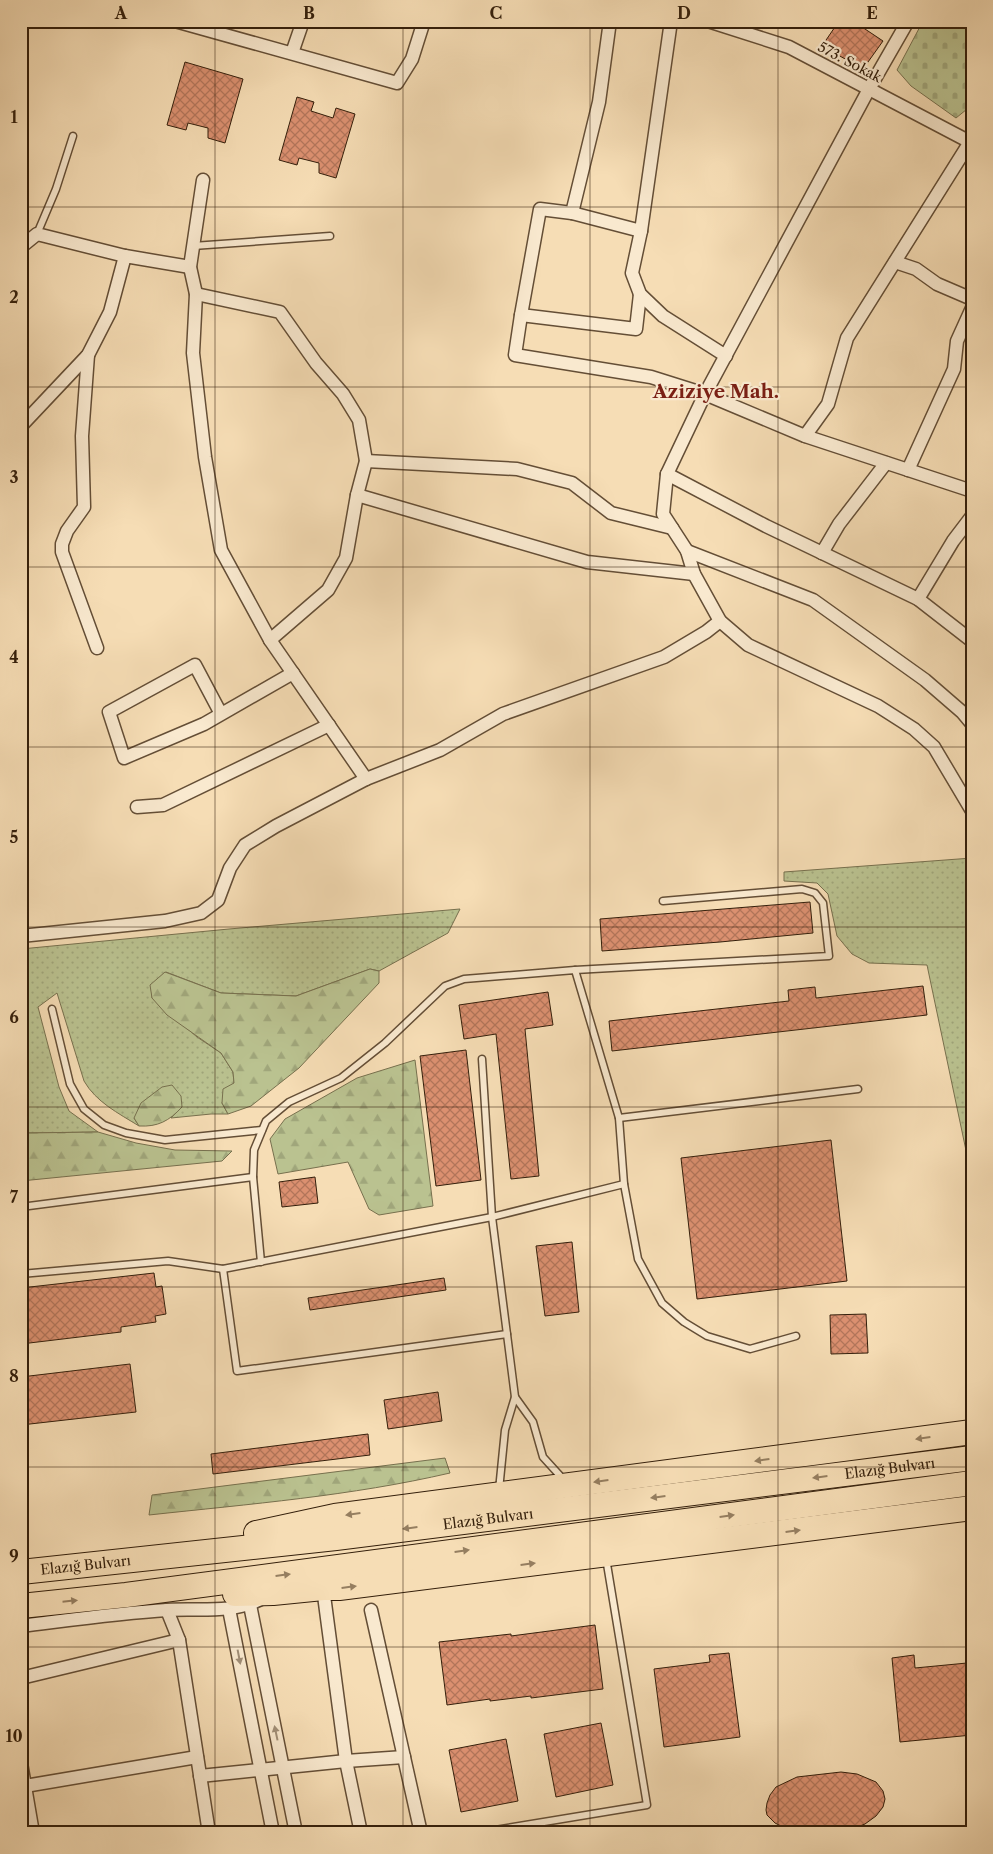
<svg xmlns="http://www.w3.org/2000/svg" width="993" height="1854" font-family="'Libre Caslon Text',serif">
<defs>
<pattern id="grass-dots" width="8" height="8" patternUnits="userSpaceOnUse" patternTransform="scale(1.25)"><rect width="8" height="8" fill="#bac290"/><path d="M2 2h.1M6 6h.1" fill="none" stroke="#a0a67b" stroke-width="1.8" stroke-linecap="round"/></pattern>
<pattern id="forest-firs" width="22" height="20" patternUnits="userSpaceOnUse" patternTransform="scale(1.25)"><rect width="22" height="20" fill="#bac290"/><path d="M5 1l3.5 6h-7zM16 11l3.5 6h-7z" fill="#a0a67b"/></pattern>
<pattern id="cemetery-stones" width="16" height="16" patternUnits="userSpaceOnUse" patternTransform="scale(1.25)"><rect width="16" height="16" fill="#bac290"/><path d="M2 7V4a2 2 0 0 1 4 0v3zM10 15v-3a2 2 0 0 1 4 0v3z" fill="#a0a67b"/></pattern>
<pattern id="building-cross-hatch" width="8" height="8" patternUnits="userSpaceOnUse" patternTransform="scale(1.25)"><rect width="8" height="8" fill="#db9070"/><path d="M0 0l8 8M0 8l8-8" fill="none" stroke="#b2755a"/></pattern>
</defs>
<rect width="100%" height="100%" fill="#f6ddb5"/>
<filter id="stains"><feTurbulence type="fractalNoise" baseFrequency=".004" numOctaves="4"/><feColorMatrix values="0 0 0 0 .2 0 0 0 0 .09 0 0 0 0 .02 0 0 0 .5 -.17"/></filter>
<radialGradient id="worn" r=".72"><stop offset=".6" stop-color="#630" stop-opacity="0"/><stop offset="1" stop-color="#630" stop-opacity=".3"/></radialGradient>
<g fill="url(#grass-dots)" stroke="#77704e">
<polygon points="972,858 972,1179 927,965 869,963 852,954 837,936 828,894 817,883 784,881 784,872"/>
<path d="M460 909 448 933 379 971 370 969 296 996 221 993 166 972 151 985 152 998 197 1037 221 1053 233 1072 234 1083 222 1103 228 1114H211L171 1118 182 1107 134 1118 139 1126C118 1113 96 1102 84 1081L57 993 38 1007 59 1087 69 1111 98 1132 26 1133 21 1139V949L229 929Z"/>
</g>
<g fill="url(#forest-firs)" stroke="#77704e">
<polygon points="370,969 379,971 379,983 299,1068 251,1106 228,1114 222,1103 223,1089 234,1083 233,1072 221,1053 167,1015 152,998 150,985 165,972 221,993 296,996"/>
<polygon points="415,1060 433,1206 379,1215 369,1209 348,1162 278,1174 270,1139 285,1119 357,1078"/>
<path d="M172 1085 181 1096 182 1107C169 1121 158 1127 139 1126L134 1118 141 1103 162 1087Z"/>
<polygon points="98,1132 136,1143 175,1150 232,1151 222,1161 21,1181 21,1139 26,1133"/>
<path d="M445 1458 450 1473C351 1496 250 1504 149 1515L152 1495Z"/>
</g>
<polygon fill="url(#cemetery-stones)" stroke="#77704e" points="923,21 972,21 972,105 956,118 911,86 897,70"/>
<g fill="url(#building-cross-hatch)" stroke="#341f0b">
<polygon points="839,21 853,21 883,41 863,69 822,46"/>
<polygon points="185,62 243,79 225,143 208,138 208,128 188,123 186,130 167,125"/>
<polygon points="297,97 314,102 311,111 333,118 336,108 355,114 336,178 319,173 319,163 299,158 297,165 279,160"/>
<polygon points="810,902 813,933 720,942 602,951 600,919"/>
<polygon points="923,986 927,1015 612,1051 609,1021 789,1001 788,990 815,987 816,998"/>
<polygon points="548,992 553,1025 525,1029 539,1176 511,1179 496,1034 464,1039 459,1005"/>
<polygon points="466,1050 481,1180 436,1186 420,1056"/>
<polygon points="831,1140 847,1281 697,1299 681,1158"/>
<polygon points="315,1177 318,1203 282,1207 279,1182"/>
<polygon points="572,1242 579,1312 545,1316 536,1246"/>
<polygon points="154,1273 156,1287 162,1286 166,1314 155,1316 156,1322 121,1327 121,1332 21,1344 21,1288"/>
<polygon points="444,1278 446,1290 310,1310 308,1298"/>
<polygon points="866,1314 868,1353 831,1354 830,1315"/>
<polygon points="130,1364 136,1412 21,1425 21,1377"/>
<polygon points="438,1392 442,1421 388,1429 384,1400"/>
<polygon points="368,1434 370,1455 213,1474 211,1454"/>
<polygon points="595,1625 603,1689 531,1698 531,1696 490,1701 490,1699 447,1705 439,1642 511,1634 511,1636"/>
<polygon points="729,1653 740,1737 664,1747 654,1669 710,1662 709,1655"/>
<polygon points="914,1655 915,1668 967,1663 972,1710 972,1735 900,1742 892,1658"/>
<polygon points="601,1723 613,1785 556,1797 544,1734"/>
<polygon points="506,1739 518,1801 461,1812 449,1750"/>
<polygon points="841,1772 857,1774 876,1782 883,1791 885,1799 883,1807 876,1816 865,1824 842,1833 795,1833 775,1823 767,1815 766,1810 767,1803 770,1795 776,1787 797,1777"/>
</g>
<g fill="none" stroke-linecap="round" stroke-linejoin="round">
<defs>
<g id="lane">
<polyline points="37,234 56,189 73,136"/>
<polyline points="193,246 330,236"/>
<polyline points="575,970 829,956 823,903 815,893 802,889 663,901"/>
<polyline points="52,1009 70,1084 84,1109 104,1125 126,1133 165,1140 262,1130"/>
<polyline points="482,1059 492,1217 515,1397 505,1430 499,1490"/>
<polyline points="619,1118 858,1089"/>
<polyline points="21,1207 253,1177"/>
<polyline points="261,1262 253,1177 254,1150 266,1121 289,1102 341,1078 385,1043 445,986 464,979 575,970 619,1118 624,1184 638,1259 662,1303 684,1322 707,1336 750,1349 796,1336"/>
<polyline points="223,1269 237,1371 507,1334"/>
<polyline points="21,1274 168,1261 223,1269 492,1217 624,1184"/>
<polyline points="515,1397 533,1422 543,1457 563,1479"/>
<polyline points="477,1833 647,1805 606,1558"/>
</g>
<g id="street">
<polyline points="175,21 397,83 412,59 424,21"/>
<polyline points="671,21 641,231 632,273 640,294 663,316 726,356"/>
<polyline points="708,21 789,47 972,143"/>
<polyline points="908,21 869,89 705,394 667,474 663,514 687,551 694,574 720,621 748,645 878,706 914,729 934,747 972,811"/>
<polyline points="21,26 23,21"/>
<polyline points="292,53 303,21"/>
<polyline points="203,180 190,267 196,294 193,353 205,457 221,550 270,640 366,779"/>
<polyline points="572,213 599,102 610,21"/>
<polyline points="21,247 37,234 125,256"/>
<polyline points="895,262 916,269 937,284 972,299"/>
<polyline points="196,294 280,312 316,363 343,394 359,420 366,461 357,495 346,558 328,590 270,640"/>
<polyline points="640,294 636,329 521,315 515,355 651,377 705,394 805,436 972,491"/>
<polyline points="521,315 540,209 572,213 641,231"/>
<polyline points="88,355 82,436 84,507 67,531 62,544 62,552 97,648"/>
<polyline points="21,426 88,355 110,312 125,256 190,267"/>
<polyline points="805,436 828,404 847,338 970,142"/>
<polyline points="366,461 517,469 572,483 611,513 672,528"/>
<polyline points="908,470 954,369 957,341 972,308"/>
<polyline points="667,474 766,526 918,599 972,641"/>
<polyline points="357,495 587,562 694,574"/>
<polyline points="687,551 813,600 925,680 962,712 972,724"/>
<polyline points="822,553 839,524 886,463"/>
<polyline points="918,599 953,541 972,516"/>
<polyline points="221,714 195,665 109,712 124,758 204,724 293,673"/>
<polyline points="137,807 163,805 329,725"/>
<polyline points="21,936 165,921 201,913 218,900 230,868 245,845 276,826 366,779 440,750 503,714 664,657 706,632 720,621"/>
<polyline points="323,1588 346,1761 361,1833"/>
<polyline points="250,1605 296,1833"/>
<polyline points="229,1609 273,1833"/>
<polyline points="167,1610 179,1640 209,1833"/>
<polyline points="371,1610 421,1833"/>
<path d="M21 1626C70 1620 118 1613 167 1610 199 1608 231 1614 261 1599"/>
<polyline points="21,1678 179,1640"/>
<polyline points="21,1763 33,1833"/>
<polyline points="200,1776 346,1761 404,1757"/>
<polyline points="25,1786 197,1757"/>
</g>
<g id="highway">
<polyline points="256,1533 335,1516 972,1432"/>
<path id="s1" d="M21 1572 336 1538 972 1458"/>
<polyline points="235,1594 273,1593 323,1588 339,1588 972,1508"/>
<polyline points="21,1606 126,1595 972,1483"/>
</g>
</defs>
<use href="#lane" stroke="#644e36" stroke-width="9"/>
<use href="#street" stroke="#644e36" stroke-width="15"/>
<use href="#highway" stroke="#341f0b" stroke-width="26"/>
<use href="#lane" stroke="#f9e9cf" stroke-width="6"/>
<use href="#street" stroke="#f9e9cf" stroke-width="12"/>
<use href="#highway" stroke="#f6ddb5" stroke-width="24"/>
</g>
<defs><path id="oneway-solid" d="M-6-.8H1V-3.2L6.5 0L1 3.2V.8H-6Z" transform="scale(1.25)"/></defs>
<g fill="#957e60">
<use href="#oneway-solid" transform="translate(923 1438) rotate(172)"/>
<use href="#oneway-solid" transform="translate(762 1460) rotate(172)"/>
<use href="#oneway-solid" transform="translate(820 1477) rotate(173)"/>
<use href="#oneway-solid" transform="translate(601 1481) rotate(172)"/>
<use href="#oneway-solid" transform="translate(658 1497) rotate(173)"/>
<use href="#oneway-solid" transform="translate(353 1514) rotate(172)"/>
<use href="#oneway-solid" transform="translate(727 1516) rotate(-8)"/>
<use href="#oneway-solid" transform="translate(410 1528) rotate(173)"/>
<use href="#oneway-solid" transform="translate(793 1531) rotate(-7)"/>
<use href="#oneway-solid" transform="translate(462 1551) rotate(-8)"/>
<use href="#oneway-solid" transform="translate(528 1564) rotate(-7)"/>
<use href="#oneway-solid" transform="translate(283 1575) rotate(-7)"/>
<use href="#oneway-solid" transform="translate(349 1587) rotate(-7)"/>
<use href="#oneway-solid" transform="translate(70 1601) rotate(-6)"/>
</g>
<g fill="#a08e77">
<use href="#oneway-solid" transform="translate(239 1657) rotate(79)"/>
<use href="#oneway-solid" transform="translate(276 1733) rotate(-102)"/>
</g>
<path fill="none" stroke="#341f0b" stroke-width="1" stroke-opacity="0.55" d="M215 21V1833M403 21V1833M590 21V1833M778 21V1833M21 207H972M21 387H972M21 567H972M21 747H972M21 927H972M21 1107H972M21 1287H972M21 1467H972M21 1647H972"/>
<g text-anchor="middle" stroke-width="4.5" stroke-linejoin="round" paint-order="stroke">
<g font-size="14" fill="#341f0b" stroke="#f9e9cf">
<text transform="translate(850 62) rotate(28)" y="5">573. Sokak</text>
<text dy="5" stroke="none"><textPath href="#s1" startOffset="875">Elazığ Bulvarı</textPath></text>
<text dy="5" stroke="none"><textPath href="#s1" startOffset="470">Elazığ Bulvarı</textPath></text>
<text dy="5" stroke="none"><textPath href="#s1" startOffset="65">Elazığ Bulvarı</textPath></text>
</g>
<g font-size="19" font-weight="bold" fill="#7a1f14" stroke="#f9e9cf">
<text x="716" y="398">Aziziye Mah.</text>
</g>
</g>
<rect width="993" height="1854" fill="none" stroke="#f6ddb5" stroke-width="55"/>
<rect x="28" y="28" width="938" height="1798" fill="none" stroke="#341f0b" stroke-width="2"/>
<g font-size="16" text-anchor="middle" font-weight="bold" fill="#341f0b">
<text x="121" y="19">A</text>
<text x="309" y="19">B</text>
<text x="496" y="19">C</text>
<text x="684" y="19">D</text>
<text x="872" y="19">E</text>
<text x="14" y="123">1</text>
<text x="14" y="303">2</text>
<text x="14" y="483">3</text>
<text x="14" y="663">4</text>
<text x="14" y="843">5</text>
<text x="14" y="1023">6</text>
<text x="14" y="1203">7</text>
<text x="14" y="1382">8</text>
<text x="14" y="1562">9</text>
<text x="14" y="1742">10</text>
</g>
<rect width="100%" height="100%" filter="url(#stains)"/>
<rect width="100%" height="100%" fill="url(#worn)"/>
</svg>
